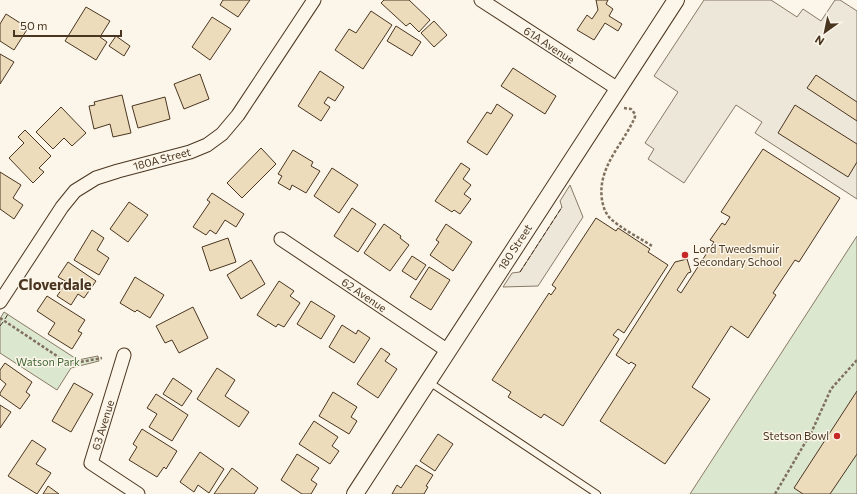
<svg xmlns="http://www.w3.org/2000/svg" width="857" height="494" font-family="Commissioner,sans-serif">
<rect width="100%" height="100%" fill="#fbf6e9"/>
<g fill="#dce7d0" stroke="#887966">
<polygon points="857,236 857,494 690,494"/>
<polygon points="4,312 78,360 98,356 99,361 71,368 57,390 0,353 0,319"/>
</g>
<g fill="#ede7d9" stroke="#887966">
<polygon points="704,0 771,0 797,17 803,9 821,21 835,0 840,0 857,11 857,199 755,133 762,122 736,105 684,183 648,159 654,149 645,143 678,92 654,76"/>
<polygon points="570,185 583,217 538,286 503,287 512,273 520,272 562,207 560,201"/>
</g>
<g fill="#ecdcbc" stroke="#4a3520">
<polygon points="223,0 250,0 238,17 220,5"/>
<polygon points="384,0 409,0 430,20 419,32 410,23 406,26 381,3"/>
<polygon points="596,0 608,0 606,4 613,9 609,16 622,24 618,31 605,23 594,40 577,30 587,15 592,19 598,10"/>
<polygon points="86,7 110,21 100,37 107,42 96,60 65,41"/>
<polygon points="371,11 392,25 363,69 335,50 349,29 356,33"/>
<polygon points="6,14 28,28 14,50 0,41 0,24"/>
<polygon points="212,17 231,29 210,60 192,47"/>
<polygon points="434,21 447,35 434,47 421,33"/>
<polygon points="396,26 421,42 412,56 387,41"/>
<polygon points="116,36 130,46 124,56 109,46"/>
<polygon points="0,54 14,62 0,84"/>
<polygon points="513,68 556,96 545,114 501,86"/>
<polygon points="320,71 344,87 335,101 328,97 324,103 330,107 321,121 298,106"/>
<polygon points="200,74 209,99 184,109 174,84"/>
<polygon points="816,75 857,102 857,121 807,88"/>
<polygon points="122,95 131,133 113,137 110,124 94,129 89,106 95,105 94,102"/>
<polygon points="165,97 170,119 138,128 132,106"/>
<polygon points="497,104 513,115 487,155 467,142 487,112 491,114"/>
<polygon points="795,105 857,144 857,162 848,177 778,133"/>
<polygon points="61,107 86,133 72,146 64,138 53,149 36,132"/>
<polygon points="25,130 51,156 39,168 44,172 33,183 9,158 24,143 18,137"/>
<polygon points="261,148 276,164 242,198 227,183"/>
<polygon points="763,149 840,198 799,262 795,260 773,293 776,295 748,338 731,326 692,387 710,399 665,464 600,421 636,365 631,362 629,364 616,355 675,262 687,259 691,272 688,273 677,290 681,293 714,242 710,240 722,223 725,225 730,217 721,212"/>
<polygon points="293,150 313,162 311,166 320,171 306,193 292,185 290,190 278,183 282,176 278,174"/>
<polygon points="461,163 470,169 463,179 471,185 464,194 471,199 460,214 454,210 452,212 435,201"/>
<polygon points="332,168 358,185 339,213 314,196"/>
<polygon points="0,172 21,185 13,198 23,205 14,219 0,209"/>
<polygon points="212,193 244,214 236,227 225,220 216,234 210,230 206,235 193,227 210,202 207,200"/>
<polygon points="129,202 148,215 128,242 110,229"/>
<polygon points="352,208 376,224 358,252 334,236"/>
<polygon points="596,218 616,231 618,228 650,249 648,252 668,265 624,333 618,329 613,335 619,339 563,426 544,414 541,418 508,397 511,392 492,380 549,293 551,295 556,288 552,285"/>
<polygon points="384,224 401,236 400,238 409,245 390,271 364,253"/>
<polygon points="446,224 472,242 453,271 430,255 439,242 436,240"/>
<polygon points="92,230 104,238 97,250 109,258 99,275 74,260"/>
<polygon points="228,238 236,262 210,271 202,247"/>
<polygon points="412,256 426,265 416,280 402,271"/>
<polygon points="251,260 265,284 241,299 227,275"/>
<polygon points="68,262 96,281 84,298 78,294 71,305 57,296 67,282 58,277"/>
<polygon points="429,267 450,280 431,310 410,297"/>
<polygon points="135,277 164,295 150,318 137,310 135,312 120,303"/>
<polygon points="279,281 294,291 290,296 300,303 284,327 278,324 276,327 257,315"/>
<polygon points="47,296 85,320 78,331 82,333 72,349 48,334 55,323 37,311"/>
<polygon points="311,301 335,316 321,339 297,324"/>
<polygon points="193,307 208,338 179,353 172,340 165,343 156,326"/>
<polygon points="342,325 356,334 358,330 370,338 354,363 329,347"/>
<polygon points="381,348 390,354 385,361 397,369 378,398 357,384"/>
<polygon points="5,363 32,382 26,392 30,395 20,409 0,395 0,393 6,384 0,379 0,370"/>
<polygon points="217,368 235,380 225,396 249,412 239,427 197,399"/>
<polygon points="173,378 192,391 182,406 163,394"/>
<polygon points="74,383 93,394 71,432 52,421"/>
<polygon points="857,391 857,454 830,494 803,494 794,488"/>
<polygon points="333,392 357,407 351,417 357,421 349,434 319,416"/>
<polygon points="156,394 188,415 172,441 149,427 157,414 147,408"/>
<polygon points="0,405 11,412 0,428"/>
<polygon points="314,421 338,437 332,446 339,451 330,464 299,444"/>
<polygon points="142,429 177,451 166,469 164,467 157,477 129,460 137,447 133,444"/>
<polygon points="438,434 453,444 435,471 420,461"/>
<polygon points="32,440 46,449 36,464 51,473 37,494 8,476"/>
<polygon points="200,452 224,469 209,493 198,485 194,492 180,482"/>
<polygon points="297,454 319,468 311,480 317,484 311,494 302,494 281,480"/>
<polygon points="416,465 433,475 426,486 428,487 424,494 392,494 397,485 401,488"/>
<polygon points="232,468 258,488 254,494 214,494"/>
<polygon points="48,486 59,494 43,494"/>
</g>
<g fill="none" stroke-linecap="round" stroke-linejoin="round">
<defs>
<polyline id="service" points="429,382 597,494"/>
<g id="minor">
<polyline points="481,0 618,89"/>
<polyline points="281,239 448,351"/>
<polyline points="0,302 62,207 75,191 96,178 118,171 190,152 207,145 222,134 238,115 314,0"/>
<polyline points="124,355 91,463 138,494"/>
</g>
<polyline id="tertiary" points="355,494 676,0"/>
</defs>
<use href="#service" stroke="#4a3520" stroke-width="8"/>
<use href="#minor" stroke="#4a3520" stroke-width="15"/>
<use href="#tertiary" stroke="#4a3520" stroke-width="18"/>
<g stroke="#7f6f5c" stroke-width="2.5" stroke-dasharray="3 2" stroke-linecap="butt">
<path d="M624 108 631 109 635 114V117C623 145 597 167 602 200 603 206 605 212 609 217 618 227 640 238 652 246"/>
<polyline points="0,318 69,364 102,358"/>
<polyline points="775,494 812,431 831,389 857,360"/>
</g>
<use href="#service" stroke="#fbf6e9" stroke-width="6"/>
<use href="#minor" stroke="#fbf6e9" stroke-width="13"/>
<use href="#tertiary" stroke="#fbf6e9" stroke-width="16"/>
<g stroke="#4a3520" stroke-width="1" stroke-dasharray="5 2" stroke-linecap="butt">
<polyline points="520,272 562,207"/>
<polyline points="5,319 8,314"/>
<polyline points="0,326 3,322"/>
</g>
</g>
<g fill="#c62828" stroke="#fbf6e9" stroke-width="1.5">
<circle cx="685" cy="255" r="4"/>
<circle cx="837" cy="436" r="4"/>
</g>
<g text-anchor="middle" stroke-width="3" stroke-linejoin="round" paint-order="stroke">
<g font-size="11" fill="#4a3520" stroke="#fbf6e9">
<text transform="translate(549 45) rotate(33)" y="4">61A Avenue</text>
<text transform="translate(162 159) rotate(-15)" y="4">180A Street</text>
<text transform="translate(515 247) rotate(-57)" y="4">180 Street</text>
<text transform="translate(364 295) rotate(34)" y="4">62 Avenue</text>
<text transform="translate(103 425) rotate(-73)" y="4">63 Avenue</text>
</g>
<g font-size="11" fill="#4a3520" stroke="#fbf6e9" text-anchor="start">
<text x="693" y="253">Lord Tweedsmuir<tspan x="693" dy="13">Secondary School</tspan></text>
<text x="829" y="440" text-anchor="end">Stetson Bowl</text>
</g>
<g font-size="11" fill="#436837" stroke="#fbf6e9">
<text x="48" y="366">Watson Park</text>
</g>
<g font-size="15" font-weight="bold" fill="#4a3520" stroke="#fbf6e9">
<text x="55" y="290">Cloverdale</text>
</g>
</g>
<g transform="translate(825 32) rotate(213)" stroke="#fbf6e9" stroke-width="3" paint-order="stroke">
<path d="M0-3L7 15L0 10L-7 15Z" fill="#4a3520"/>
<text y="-6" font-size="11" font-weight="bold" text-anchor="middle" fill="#4a3520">N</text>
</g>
<path d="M14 30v6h107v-6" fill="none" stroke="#4a3520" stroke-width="2"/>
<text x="20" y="30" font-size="12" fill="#4a3520" stroke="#fbf6e9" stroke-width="3" paint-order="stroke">50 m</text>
</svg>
